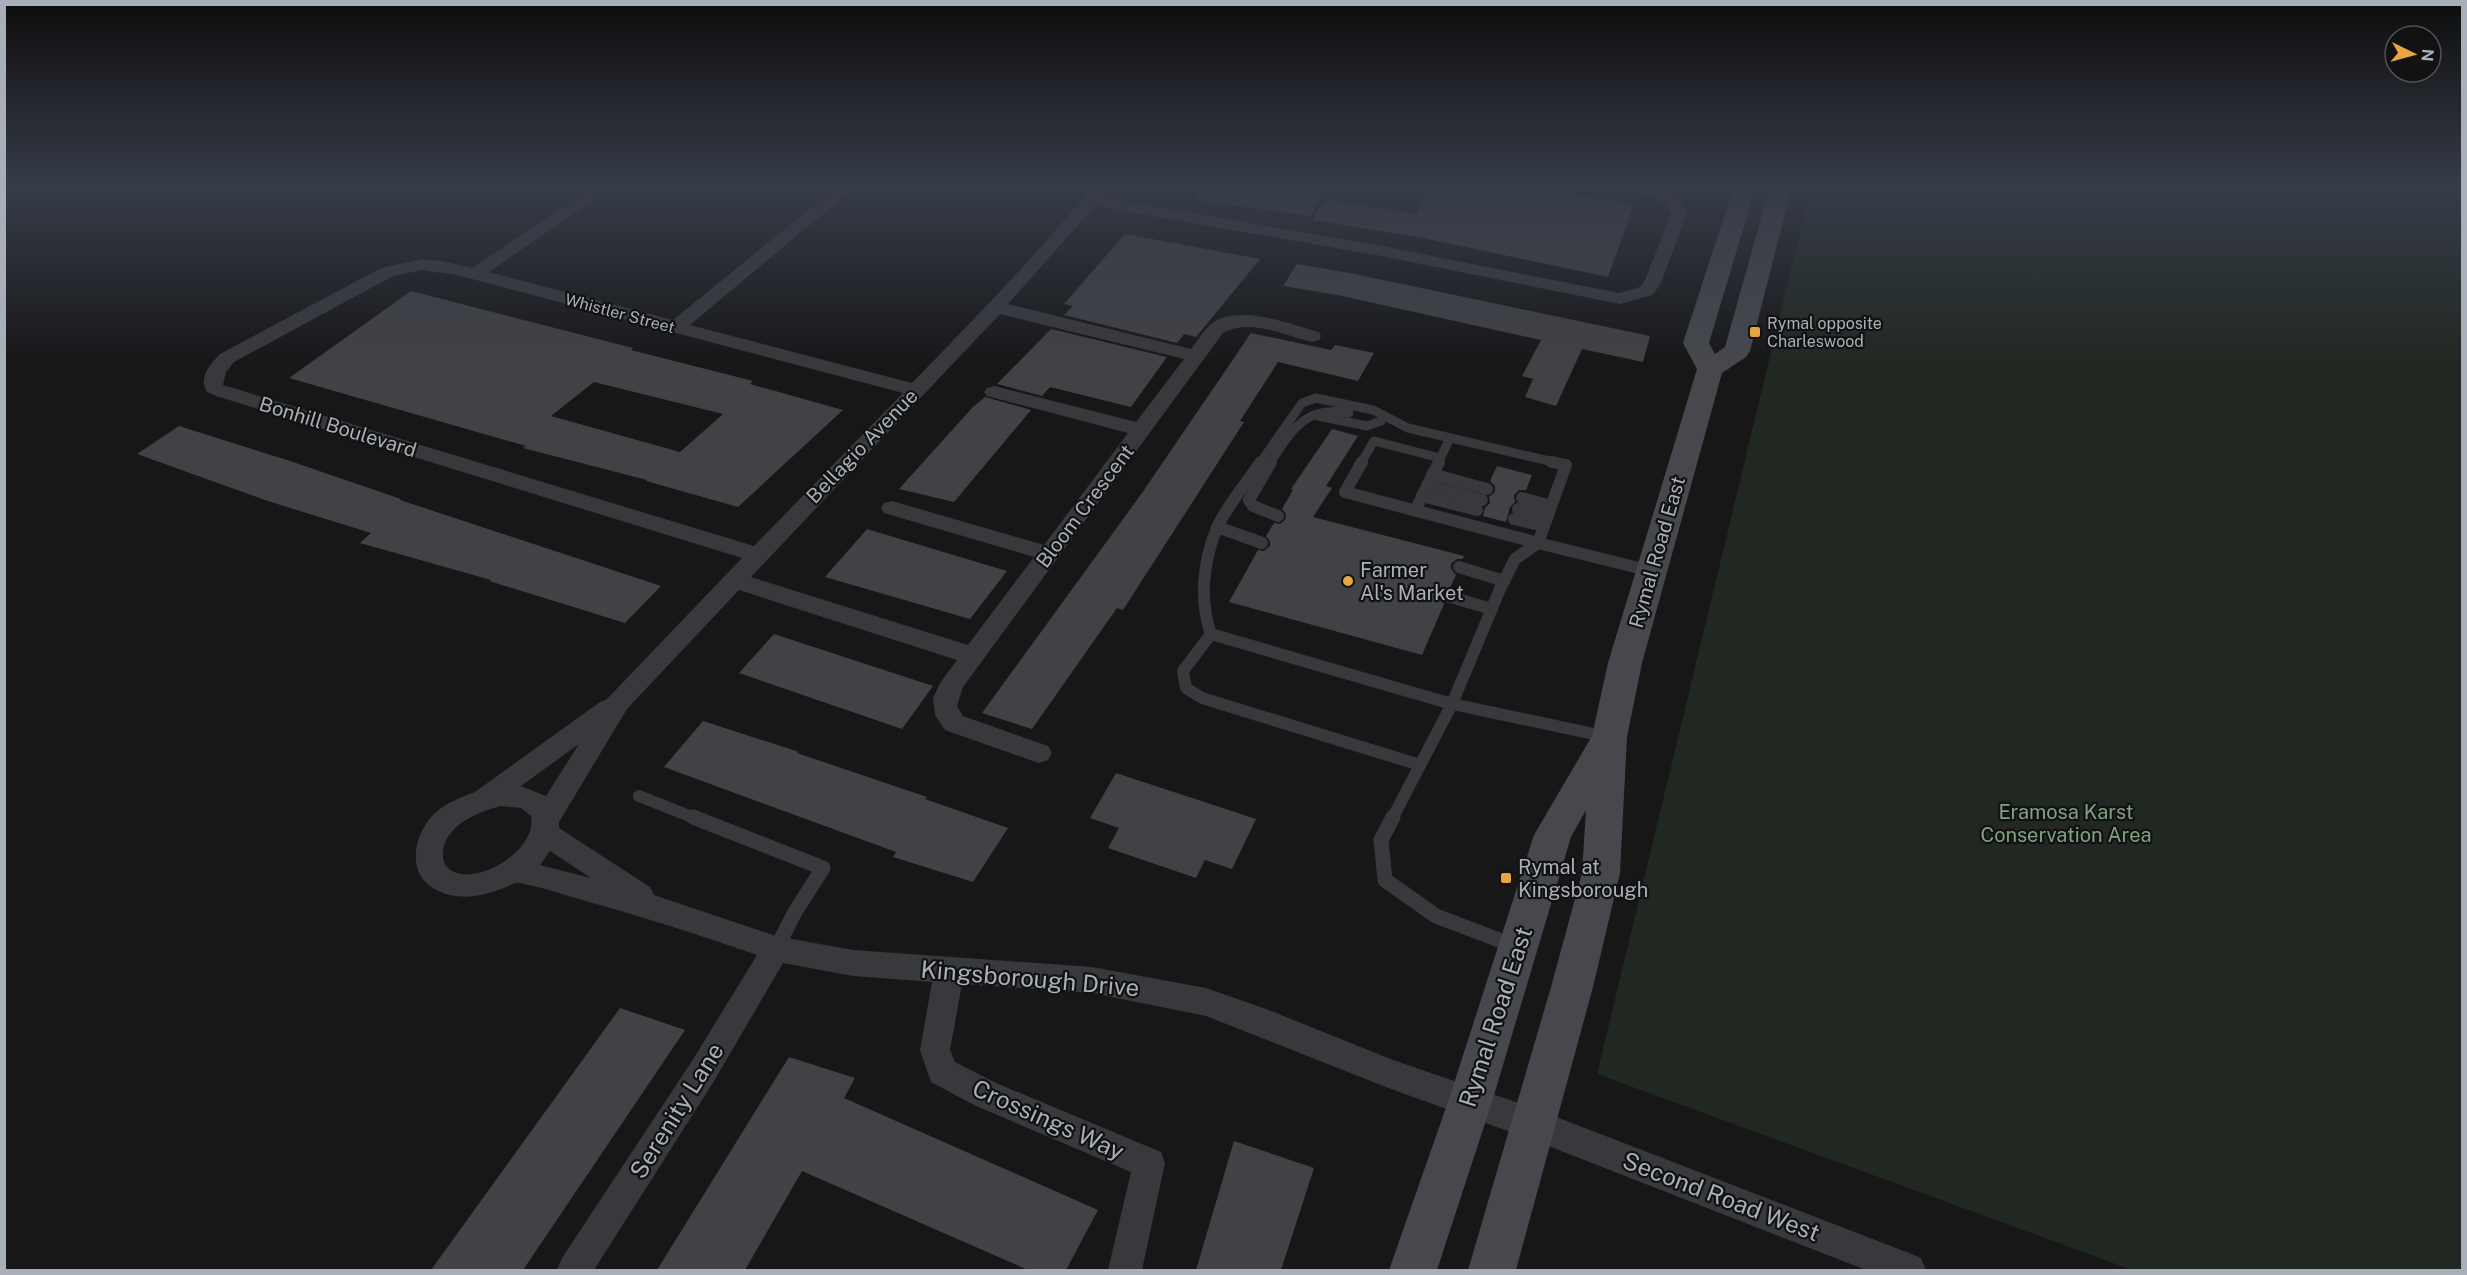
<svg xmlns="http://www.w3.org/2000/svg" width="2467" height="1275" font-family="'Public Sans',sans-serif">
<rect width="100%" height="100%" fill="#171718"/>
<polygon fill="#212821" points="1811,186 2462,186 2462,1270 2132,1270 1597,1074"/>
<g fill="#414245" fill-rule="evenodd">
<polygon points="1197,186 1270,186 1323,194 1310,216 1196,200"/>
<polygon points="1429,186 1524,186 1584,197 1585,195 1634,205 1608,277 1428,239 1312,220 1326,199 1416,214"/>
<polygon points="1125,234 1260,259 1196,337 1184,334 1177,343 1064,315 1073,306 1064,304"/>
<polygon points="1297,264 1350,273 1650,336 1643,362 1582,349 1556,406 1525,397 1533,379 1522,376 1541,340 1338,295 1283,286"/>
<path d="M411 291 633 348 631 350 753 381 750 384 843 410 738 507 646 481 647 480 523 448 526 446 289 378ZM594 382 723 414 680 452 551 416Z"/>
<polygon points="1051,329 1167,357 1131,407 1050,387 1042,396 997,384"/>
<polygon points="1251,333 1331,350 1335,345 1374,353 1358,381 1278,362 1240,421 1244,422 1123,610 1117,608 1032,729 982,713 1142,493"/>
<polygon points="985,397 1031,410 954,502 899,489 972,408"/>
<polygon points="179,426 290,461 401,499 400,500 661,586 625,623 489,581 491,580 360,543 371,533 271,502 137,454"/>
<polygon points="1332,429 1358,436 1326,486 1332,488 1313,517 1464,556 1463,559 1457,559 1451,564 1451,569 1456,575 1450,588 1444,588 1439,593 1439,599 1444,604 1422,655 1229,602 1258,550 1264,551 1270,546 1270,541 1266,536 1274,523 1280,524 1285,520 1286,514 1282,509 1293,490 1291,489"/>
<polygon points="1497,466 1532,475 1526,490 1519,490 1514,495 1515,502 1510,507 1506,522 1483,516 1485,508 1490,503 1489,497 1495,492 1495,486 1490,481"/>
<polygon points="867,529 1007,571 970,619 825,577"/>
<polygon points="774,634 933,686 902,729 739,673"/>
<polygon points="703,721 799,752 797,753 927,797 925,799 1008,828 973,882 893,857 896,852 664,767"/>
<polygon points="1116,773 1256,819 1232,869 1205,860 1196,878 1108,848 1119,828 1090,818"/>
<polygon points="620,1008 685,1030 523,1270 431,1270"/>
<polygon points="789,1057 855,1078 844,1098 1098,1210 1066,1270 1028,1270 802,1171 745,1270 657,1270"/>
<polygon points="1234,1141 1314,1168 1281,1270 1196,1270"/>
</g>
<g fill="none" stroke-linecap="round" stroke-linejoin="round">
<g stroke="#38393d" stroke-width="9">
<polyline points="1318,416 1367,426 1381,421"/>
<polyline points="1260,463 1302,403 1316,398 1373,410 1408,428 1558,463"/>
<path d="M1270 463C1292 430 1305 405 1349 413"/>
<polyline points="1361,463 1374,441 1440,458"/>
<polyline points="1438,463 1450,438"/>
</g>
<g stroke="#38393d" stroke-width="12">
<polyline points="1271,462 1249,500 1253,506 1278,516"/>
<polyline points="1362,462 1345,492 1538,543 1566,465 1552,462"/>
<polyline points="1432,474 1487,489"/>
<polyline points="1427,485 1482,500"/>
<polyline points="1422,496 1477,510"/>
<polyline points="1522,498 1551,506"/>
<polyline points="1518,509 1548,516"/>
<polyline points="1415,511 1439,462"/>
<polyline points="1514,519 1544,526"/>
<polyline points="1217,527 1262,543"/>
<polyline points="1459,567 1504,581"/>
<polyline points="1447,596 1492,609"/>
<path d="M1211 634C1199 601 1203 561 1217 528 1226 507 1247 482 1261 462"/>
<polyline points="1211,634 1452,704 1392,819"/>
<polyline points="1211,634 1183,671 1186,688 1202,698 1420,765"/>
<polyline points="1608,737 1452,704 1500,589 1515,559 1538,543 1651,571"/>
<polyline points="639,796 697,819"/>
</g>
<g stroke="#38393d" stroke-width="15">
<polyline points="693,817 823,868 795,912 776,949"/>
<polyline points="1393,817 1381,840 1385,880 1436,916 1515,946"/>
</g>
<path fill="#38393d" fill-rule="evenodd" d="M595 186H614L489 272 673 320 838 186H856L690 325 912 383C974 319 1037 255 1093 186H1110L1102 197 1376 245 1619 293 1640 287 1645 280 1671 214 1667 206 1656 198 1631 189 1629 186C1654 186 1676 187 1687 214L1660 285 1652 295 1620 304 1376 255 1095 206 1008 304 1191 349C1197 342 1202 332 1209 326 1234 302 1290 324 1319 332L1321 336 1319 340 1312 342C1283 335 1251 318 1223 333L963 687 957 706 963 716 1048 746 1052 753 1048 760 1039 763 945 730 935 715 933 698 940 683 957 660 739 590 627 709 559 822V828L650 887 654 895 776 936 853 950 1092 967 1206 988 1266 1009 1393 1060 1533 1108 1909 1253 1921 1258 1926 1270H1866L1533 1140 1391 1089 1206 1016 1092 993 962 984 950 1050 955 1062 996 1083 1161 1152 1165 1163 1142 1270H1108L1131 1172 974 1105 931 1082 920 1050 932 982 853 976 783 963 714 1081 594 1270H557L562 1258 692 1061 757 955C699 935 641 916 582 900 562 894 541 887 520 883 515 882 509 886 504 888 480 897 456 902 433 888 405 871 415 832 435 813 446 803 461 797 475 792L600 702 606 700 742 558 216 396 207 392C198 378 210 364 220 354L381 268 422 259 441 261 472 268ZM422 270 457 275 903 393 754 546 223 385 226 372 234 362 393 276ZM1000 314 1184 359 1136 422 994 386 987 388 984 392 987 396 1128 433 1044 545 892 501 884 503 881 508 884 513 1034 557 968 645 751 577ZM579 744 546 796 521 786ZM501 806 521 808 531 816C538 849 479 886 452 871 447 868 443 863 443 857 441 827 477 812 501 806ZM550 851 591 878 540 865Z"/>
<polygon fill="#46484d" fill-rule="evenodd" points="1734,186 1756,186 1709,343 1715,354 1725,347 1770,186 1792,186 1750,351 1746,357 1722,373 1642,663 1627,737 1620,873 1593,987 1516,1270 1468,1270 1551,987 1582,873 1586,810 1571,837 1492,1102 1437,1270 1389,1270 1448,1102 1534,835 1592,736 1608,663 1697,369 1683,343"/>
</g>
<linearGradient id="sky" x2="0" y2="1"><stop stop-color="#0d0d0d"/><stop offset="0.51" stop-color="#363c48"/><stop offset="1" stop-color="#363c48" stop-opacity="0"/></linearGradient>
<rect width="2467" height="365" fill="url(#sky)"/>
<g fill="#e9a53e" stroke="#121213" stroke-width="2">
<rect x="1749" y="326" width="12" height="12" rx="3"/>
<circle cx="1348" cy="581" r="6"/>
<rect x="1500" y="872" width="12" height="12" rx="3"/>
</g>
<g text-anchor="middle" stroke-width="4.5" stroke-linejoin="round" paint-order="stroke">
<g font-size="16" fill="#a9afb8" stroke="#121213">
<text transform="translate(620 313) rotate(15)" y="6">Whistler Street</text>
</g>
<g font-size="16" fill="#a9afb8" stroke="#121213" text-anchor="start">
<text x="1767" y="329">Rymal opposite<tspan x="1767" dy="18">Charleswood</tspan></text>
</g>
<g font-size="20" fill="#a9afb8" stroke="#121213">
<text transform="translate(338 427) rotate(17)" y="7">Bonhill Boulevard</text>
<text transform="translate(862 446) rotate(-46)" y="7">Bellagio Avenue</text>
<text transform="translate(1085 506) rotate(-53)" y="7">Bloom Crescent</text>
<text transform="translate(1657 552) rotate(-74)" y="7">Rymal Road East</text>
</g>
<g font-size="20" fill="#a9afb8" stroke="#121213" text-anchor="start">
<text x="1360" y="577">Farmer<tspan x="1360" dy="23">Al's Market</tspan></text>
<text x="1518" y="874">Rymal at<tspan x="1518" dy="23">Kingsborough</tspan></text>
</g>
<g font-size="20" fill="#81a281" stroke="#121213">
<text x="2066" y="819">Eramosa Karst<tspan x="2066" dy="23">Conservation Area</tspan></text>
</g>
<g font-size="24" fill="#a9afb8" stroke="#121213">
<text transform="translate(1030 979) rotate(5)" y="8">Kingsborough Drive</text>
<text transform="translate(1496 1017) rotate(-72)" y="8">Rymal Road East</text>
<text transform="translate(677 1111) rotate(-58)" y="8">Serenity Lane</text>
<text transform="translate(1048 1120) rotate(24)" y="8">Crossings Way</text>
<text transform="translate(1721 1197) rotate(21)" y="8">Second Road West</text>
</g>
</g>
<rect width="2467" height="1275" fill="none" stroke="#a9afb8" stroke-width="12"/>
<g transform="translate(2413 54) rotate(95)"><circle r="28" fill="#121213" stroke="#4e5155" stroke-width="1.5"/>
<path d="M0-4.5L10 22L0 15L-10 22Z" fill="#e9a53e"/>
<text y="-9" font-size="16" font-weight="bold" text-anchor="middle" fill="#a9afb8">N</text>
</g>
</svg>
